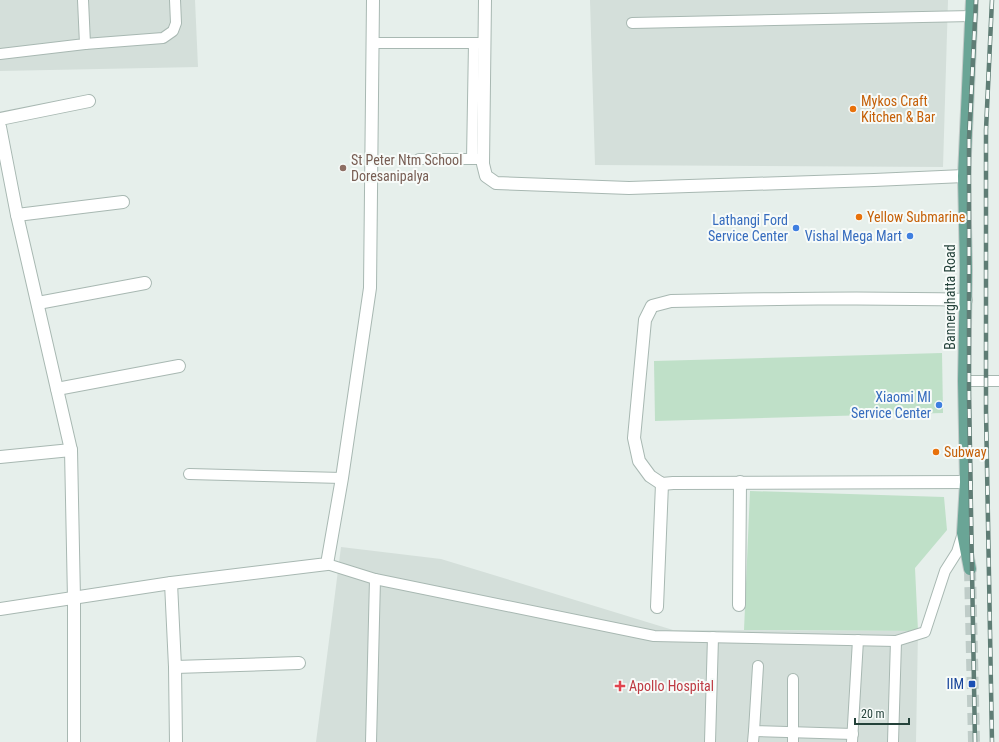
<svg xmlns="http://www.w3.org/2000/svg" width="999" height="742" font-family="'Roboto Condensed',sans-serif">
<rect width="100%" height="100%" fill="#e6efeb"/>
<g fill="#d4dfda">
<polygon points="0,0 195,0 198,67 0,71"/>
<polygon points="590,0 948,0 943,167 595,165"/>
<polygon points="341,547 441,559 673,630 918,631 916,742 316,742"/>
</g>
<g fill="#bfe0c8">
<polygon points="942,353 943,413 655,421 654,361"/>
<polygon points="750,491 944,497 947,530 915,568 918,631 744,630"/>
</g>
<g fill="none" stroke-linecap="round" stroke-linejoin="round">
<polyline stroke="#bfccc8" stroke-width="12" stroke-dasharray="12 6" stroke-linecap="butt" points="970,569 974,742"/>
<defs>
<g id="service">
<polyline points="632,23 972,16"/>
<polyline points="373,43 481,43"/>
<polyline points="85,44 163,38 173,31 176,23 175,0"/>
<polyline points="0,54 85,44 83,0"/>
<polyline points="419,159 479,159"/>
<polyline points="472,159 474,43"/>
<polyline points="964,381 999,381"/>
<polyline points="189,474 342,478"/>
<polyline points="327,564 375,579 654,636 896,641 925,632 945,571 957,552 963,533"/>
<polyline points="758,666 754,731 853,734"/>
<polyline points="371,742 375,579"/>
<polyline points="710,742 713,637"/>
<polyline points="753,742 754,731"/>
<polyline points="793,742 793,679"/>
<polyline points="852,742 858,640"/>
<polyline points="893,742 896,641"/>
</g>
<g id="minor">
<polyline points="485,0 483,164 486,176 496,183 629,188 874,180 964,176"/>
<polyline points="0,119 89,101"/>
<polyline points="0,127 17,215 71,450 74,599 74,742"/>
<polyline points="17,215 123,202"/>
<path d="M966 300C867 297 769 299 671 301L652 306 645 320 634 438 639 461 650 476 662 484 673 483 966 482"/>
<polyline points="38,303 145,283"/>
<polyline points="57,389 179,366"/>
<polyline points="0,457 71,450"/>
<polyline points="171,583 175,667 176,742"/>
<polyline points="739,605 740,482"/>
<polyline points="657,607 662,484"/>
<polyline points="0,609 171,583 327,564 342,478 370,288 373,0"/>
<polyline points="175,667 299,663"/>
</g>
<polyline id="primary" points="970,569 963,533 966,482 964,381 966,270 964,176 972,0"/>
</defs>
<use href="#service" stroke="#a8b8b2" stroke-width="12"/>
<use href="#minor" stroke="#a8b8b2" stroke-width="14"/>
<use href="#primary" stroke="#c2cac8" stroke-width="14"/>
<use href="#service" stroke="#fff" stroke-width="10"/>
<use href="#minor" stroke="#fff" stroke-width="12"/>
<use href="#primary" stroke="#6aa596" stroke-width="12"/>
<defs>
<g id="rail">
<polyline points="992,0 986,130 986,411 992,742"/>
<polyline points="975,742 969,396 969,138 976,0"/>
</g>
</defs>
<use href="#rail" stroke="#5f7d75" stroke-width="4.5"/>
<use href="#rail" stroke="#f7fbf9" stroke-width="3" stroke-dasharray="9" stroke-linecap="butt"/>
</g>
<g fill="#e8710a" stroke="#f7fbf9" stroke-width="1.5">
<circle cx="853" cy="109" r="4"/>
<circle cx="859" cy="217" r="4"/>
<circle cx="936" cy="452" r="4"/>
</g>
<circle fill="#8d6e63" stroke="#f7fbf9" stroke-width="1.5" cx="343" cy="168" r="4"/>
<g fill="#3f7fe0" stroke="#f7fbf9" stroke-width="1.5">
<circle cx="796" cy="228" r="4"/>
<circle cx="910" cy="236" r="4"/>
<circle cx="939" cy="405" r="4"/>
</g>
<rect fill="#1a4fb4" stroke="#f7fbf9" stroke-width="1.5" x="968" y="680" width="8" height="8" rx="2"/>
<path fill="#e0444e" stroke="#f7fbf9" stroke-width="1.5" d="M618 680h4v4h4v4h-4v4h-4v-4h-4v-4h4z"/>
<g text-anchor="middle" stroke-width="4" stroke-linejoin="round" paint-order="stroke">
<g font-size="14" fill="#c56008" stroke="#f7fbf9" text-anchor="start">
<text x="861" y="106">Mykos Craft<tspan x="861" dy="16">Kitchen &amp; Bar</tspan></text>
<text x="867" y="222">Yellow Submarine</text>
<text x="944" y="457">Subway</text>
</g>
<g font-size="14" fill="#785e54" stroke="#f7fbf9" text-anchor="start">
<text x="351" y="165">St Peter Ntm School<tspan x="351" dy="16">Doresanipalya</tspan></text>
</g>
<g font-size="14" fill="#366cbe" stroke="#f7fbf9" text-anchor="end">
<text x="788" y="225">Lathangi Ford<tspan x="788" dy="16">Service Center</tspan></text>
<text x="902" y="241">Vishal Mega Mart</text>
<text x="931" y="402">Xiaomi MI<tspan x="931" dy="16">Service Center</tspan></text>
</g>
<g font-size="14" fill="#24423a" stroke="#f7fbf9">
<text transform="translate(950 297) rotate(-90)" y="5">Bannerghatta Road</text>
</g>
<g font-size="14" fill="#164399" stroke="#f7fbf9" text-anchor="end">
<text x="964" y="689">IIM</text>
</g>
<g font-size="14" fill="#be3a42" stroke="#f7fbf9" text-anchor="start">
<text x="629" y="691">Apollo Hospital</text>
</g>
</g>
<path d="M855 718v6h54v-6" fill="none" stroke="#24423a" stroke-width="2"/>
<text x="861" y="718" font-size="12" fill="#24423a" stroke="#f7fbf9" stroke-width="3" paint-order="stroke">20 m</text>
</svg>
